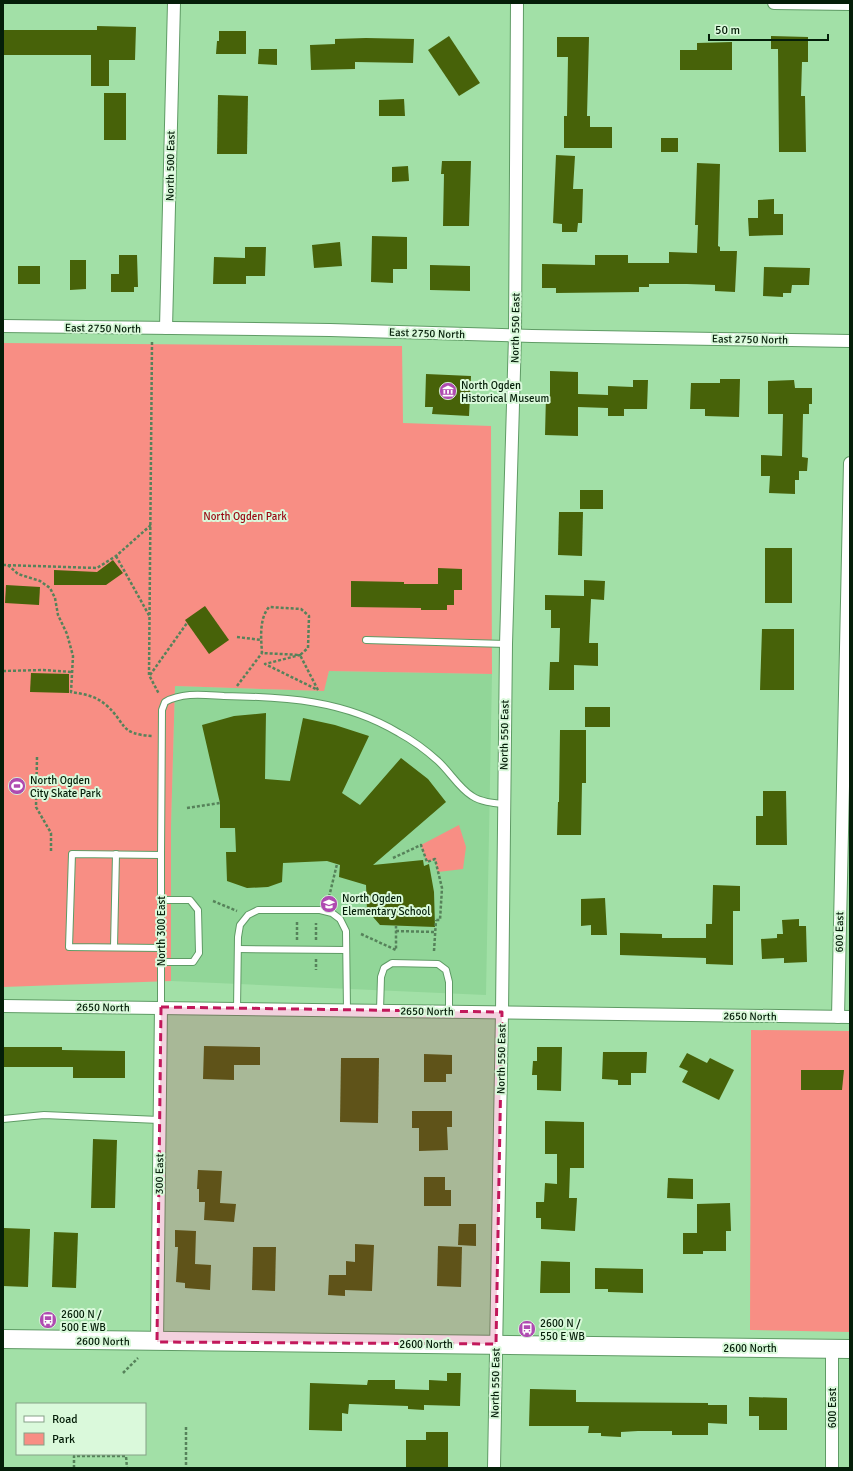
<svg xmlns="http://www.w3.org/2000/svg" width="853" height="1471" font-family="Signika,sans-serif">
<rect width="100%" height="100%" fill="#a2e0a7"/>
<polygon fill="#91d698" points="329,671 492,674 486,995 171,981 171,826 175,686 323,691"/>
<g fill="#f88e84">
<polygon points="3,343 402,346 403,423 491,426 492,674 329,671 324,691 175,686 171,826 171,981 3,987"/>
<polygon points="459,825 466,847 463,869 438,872 435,860 427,862 421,845"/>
<polygon points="751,1030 850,1031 850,1332 750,1330"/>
</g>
<g fill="#476209">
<polygon points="97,26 136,27 135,60 109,60 109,86 91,86 91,55 3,55 3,30 97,30"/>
<polygon points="219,31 246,31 246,54 216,54 217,41 219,41"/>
<polygon points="449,36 480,83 459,96 428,50"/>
<polygon points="771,36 808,37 808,62 802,62 801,96 805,96 806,152 779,152 778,49 771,49"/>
<polygon points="557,37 589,37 587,116 590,116 590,127 612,127 612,148 564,148 564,116 567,116 568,57 557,57"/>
<polygon points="366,38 414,39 413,63 355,62 355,69 311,70 310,45 335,44 335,39"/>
<polygon points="732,42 732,70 680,70 680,50 697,50 697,43"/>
<polygon points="259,49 277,49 277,65 258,64"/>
<rect x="104" y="93" width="22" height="47"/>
<polygon points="218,95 248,96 247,154 217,154"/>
<polygon points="404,99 405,116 379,116 379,100"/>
<rect x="661" y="138" width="17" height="14"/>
<polygon points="556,155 575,156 573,189 583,189 582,223 578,223 577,232 562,232 562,224 553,223"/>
<polygon points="442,161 471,161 469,226 443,226 444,174 441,174"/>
<polygon points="697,163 720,164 718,246 720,247 720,251 737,251 735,292 715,291 715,285 687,284 649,284 649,287 639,287 639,292 556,293 556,288 542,288 542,264 595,265 595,255 628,255 628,263 669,263 669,252 697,253 698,225 695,225"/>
<polygon points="408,166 409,181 392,182 392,167"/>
<polygon points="774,199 774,214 783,214 783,235 749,236 748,218 758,218 758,200"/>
<polygon points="372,236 407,237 407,269 393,269 393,283 371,282"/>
<polygon points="340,242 342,266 314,268 312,245"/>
<polygon points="245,247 266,247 265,276 246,276 246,284 213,284 214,257 245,258"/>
<polygon points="119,255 137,255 138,287 134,287 134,292 111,292 111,274 119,274"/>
<polygon points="70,260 86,260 86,289 70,290"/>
<polygon points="430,265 470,266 470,291 430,290"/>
<rect x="18" y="266" width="22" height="18"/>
<polygon points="764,267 810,268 809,285 792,285 791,293 783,293 783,297 763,296"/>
<polygon points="550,371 578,372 578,394 608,395 608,386 633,387 633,380 648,380 647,409 624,409 624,416 608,416 608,408 578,407 578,436 545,435 546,395 550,395"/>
<polygon points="426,374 471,376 469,416 432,414 433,407 425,407"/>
<polygon points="720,379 740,379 739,417 705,416 705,409 690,409 691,383 720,383"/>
<polygon points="794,380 795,388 812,388 812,404 809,404 809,414 803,414 802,457 808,458 807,471 799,471 799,480 795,480 795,494 769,493 770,476 761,476 761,455 782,456 783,414 768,414 768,381"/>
<rect x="580" y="490" width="23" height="19"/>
<polygon points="559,512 583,512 582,556 558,555"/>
<rect x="765" y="548" width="27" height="55"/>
<polygon points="113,560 123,573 106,585 54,585 54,570 97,572"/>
<polygon points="438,568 462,569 462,590 454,590 454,605 447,605 447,610 421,610 421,608 351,607 351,581 404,582 404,584 438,584"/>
<polygon points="584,580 605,581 604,600 591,599 589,643 598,643 598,666 574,665 574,690 549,690 550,662 559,662 560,628 551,628 551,610 545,610 545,595 584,596"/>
<polygon points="6,585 40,587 39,605 5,603"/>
<polygon points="205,606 229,640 209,654 185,620"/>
<polygon points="762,629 794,629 794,690 760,690"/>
<polygon points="31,673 69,674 69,693 30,692"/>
<rect x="585" y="707" width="25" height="20"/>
<polygon points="266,713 265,779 290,781 303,718 335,725 369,736 342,793 360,805 401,758 428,779 446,802 373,865 423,860 424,866 429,864 434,892 435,927 380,925 367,910 366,885 339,877 340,865 327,861 283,863 282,882 268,887 247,888 227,881 226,852 236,852 235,828 220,828 220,803 202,725 234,716"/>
<polygon points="560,730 586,730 586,783 582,783 581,835 557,835 558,802 559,802"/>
<polygon points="763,791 786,791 787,845 756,845 756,816 763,816"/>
<polygon points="713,885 740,886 740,911 733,911 733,965 706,964 706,958 620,955 620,933 662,934 662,938 706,938 706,924 712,924"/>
<polygon points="605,898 607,935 591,935 591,925 581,926 581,899"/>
<polygon points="799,919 799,926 806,926 807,962 784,963 784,958 762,959 761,939 777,938 777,934 783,934 782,920"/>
<polygon points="204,1046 260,1047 260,1065 234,1065 234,1080 203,1079"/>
<polygon points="3,1047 62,1047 62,1050 125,1051 125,1078 73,1078 73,1067 3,1067"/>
<polygon points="537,1047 562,1047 561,1091 537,1090 537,1075 532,1075 533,1061 537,1061"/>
<polygon points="603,1052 647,1052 646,1073 631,1073 631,1085 618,1085 618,1080 602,1079"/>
<polygon points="687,1053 707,1063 710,1058 734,1070 719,1100 682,1082 688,1071 679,1067"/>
<polygon points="424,1054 452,1055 452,1074 446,1074 446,1082 424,1082"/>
<polygon points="341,1058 379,1058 378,1123 340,1122"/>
<polygon points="801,1070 844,1070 842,1090 801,1090"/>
<polygon points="412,1111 452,1111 452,1127 447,1127 448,1150 419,1151 419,1128 412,1128"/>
<polygon points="545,1121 584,1122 584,1168 570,1168 569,1198 577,1198 575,1231 541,1229 541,1218 536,1218 536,1202 544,1202 545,1183 557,1184 557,1154 545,1154"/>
<polygon points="93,1139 117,1140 115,1208 91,1208"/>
<polygon points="198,1170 222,1171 220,1203 236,1204 234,1222 204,1220 205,1202 199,1202 199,1189 197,1189"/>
<polygon points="424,1177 445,1177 445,1190 451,1190 451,1206 424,1206"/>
<polygon points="668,1178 693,1179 693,1199 667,1198"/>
<polygon points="730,1203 731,1231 726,1231 726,1251 703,1251 703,1254 683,1254 683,1233 697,1233 697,1204"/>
<polygon points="459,1224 476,1224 476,1246 458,1245"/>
<polygon points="4,1228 30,1229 28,1287 3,1286"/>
<polygon points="175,1230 196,1231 195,1264 211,1265 210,1290 185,1288 185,1283 176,1282 178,1247 175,1247"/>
<polygon points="54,1232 78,1233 76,1288 52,1287"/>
<polygon points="355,1244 374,1245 372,1291 345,1290 345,1296 328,1295 329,1275 346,1275 346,1261 355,1262"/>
<polygon points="438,1246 462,1247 461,1287 437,1286"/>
<polygon points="253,1247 276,1247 275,1291 252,1290"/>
<polygon points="541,1261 570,1262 570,1293 540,1293"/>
<polygon points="595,1268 643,1269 643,1293 608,1292 608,1289 595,1289"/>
<polygon points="447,1373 461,1373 460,1406 424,1405 424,1410 408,1409 408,1406 349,1404 348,1414 342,1413 342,1431 309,1430 310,1383 367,1385 368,1380 395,1380 395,1389 429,1390 429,1380 447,1381"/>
<polygon points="530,1389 576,1390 576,1402 708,1403 708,1405 727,1405 727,1424 708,1423 708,1435 672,1435 672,1431 638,1431 621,1432 621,1437 601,1436 601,1433 588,1433 589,1426 529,1426"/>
<polygon points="749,1397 787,1398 787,1430 759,1430 759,1416 749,1416"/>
<polygon points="426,1432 448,1432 448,1468 406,1468 406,1440 426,1440"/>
</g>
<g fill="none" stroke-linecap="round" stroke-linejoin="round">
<defs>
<g id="service">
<polyline points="366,640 506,644"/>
<polyline points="114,947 116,854"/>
<path d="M161 948 69 947 72 854 161 855 162 710 165 702C183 692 204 695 224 696 286 697 344 700 399 733 412 740 428 752 438 761 450 772 459 788 472 796 481 802 493 803 504 804"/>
<polyline points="238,949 346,950"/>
<polyline points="161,962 193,962 199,953 198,910 190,900 161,900"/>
<polyline points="161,1007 161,855"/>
<polyline points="237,1009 238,937 240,925 248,915 258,910 320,910 332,913 340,919 346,931 347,1010"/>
<polyline points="380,1010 381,977 384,968 392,963 438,964 446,970 449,982 449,1012"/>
<polyline points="3,1119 44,1115 159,1120"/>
</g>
<g id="minor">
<polyline points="774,3 850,4"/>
<polyline points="3,326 330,330 532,336 850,341"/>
<polyline points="166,328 174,3"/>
<polyline points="3,1006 850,1017"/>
<polyline points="838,1017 850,463"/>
<polyline points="157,1342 161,1007"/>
<polyline points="494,1468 502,1012 506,644 515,336 517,3"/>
<polyline points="832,1468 832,1349"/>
</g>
<polyline id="secondary" points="3,1339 850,1349"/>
</defs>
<use href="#service" stroke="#5f9b65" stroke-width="8"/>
<use href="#minor" stroke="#5f9b65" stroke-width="14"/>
<use href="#secondary" stroke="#5f9b65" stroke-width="20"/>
<g stroke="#56825a" stroke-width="2.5" stroke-dasharray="3 2" stroke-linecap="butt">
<polyline points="152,342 149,675 159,694"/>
<polyline points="116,556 150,617"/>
<polyline points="3,565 97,568 116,556 151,525"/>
<path d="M8 565 18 574 40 581 50 588 55 598 58 615 67 634 73 656 71 692C84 694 96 696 106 705 127 723 118 734 152 736"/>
<polyline points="237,637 261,640"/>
<polyline points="3,671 43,670 72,672"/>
<polyline points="150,675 187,623"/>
<polyline points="237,686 262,653"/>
<path d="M318 690 300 655 308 648 309 616 301 609 269 607C259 619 261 638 262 653L300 655 265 664 318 690"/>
<polyline points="37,757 36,807 51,833 51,851"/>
<polyline points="187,808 220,803"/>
<polyline points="393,858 421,845 427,862 435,859 442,888 440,920 435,920"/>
<polyline points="329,897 337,864"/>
<polyline points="213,901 237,911"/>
<polyline points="297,922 297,940"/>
<polyline points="396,931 435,932"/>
<polyline points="361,934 396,950 396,926"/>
<polyline points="316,940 316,923"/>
<polyline points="434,951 436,920"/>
<polyline points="316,959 316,970"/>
<polyline points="123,1373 138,1358"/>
<polyline points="186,1427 186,1468"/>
<polyline points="74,1468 74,1456 126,1456 127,1468"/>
</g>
<use href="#service" stroke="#fff" stroke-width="6"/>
<use href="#minor" stroke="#fff" stroke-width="12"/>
<use href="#secondary" stroke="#fff" stroke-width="18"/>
</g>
<path fill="#c2185b" fill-opacity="0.2" stroke="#c2185b" stroke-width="3" stroke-dasharray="8 5" stroke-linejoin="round" d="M161 1007 502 1012 496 1344 157 1342Z"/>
<defs>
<symbol id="museum-disc" viewBox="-11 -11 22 22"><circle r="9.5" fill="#af4bb1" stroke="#daf9db"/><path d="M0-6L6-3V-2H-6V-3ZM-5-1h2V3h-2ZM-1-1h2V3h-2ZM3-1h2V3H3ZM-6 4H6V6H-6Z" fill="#fff"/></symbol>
<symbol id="stadium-disc" viewBox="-11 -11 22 22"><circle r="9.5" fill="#af4bb1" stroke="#daf9db"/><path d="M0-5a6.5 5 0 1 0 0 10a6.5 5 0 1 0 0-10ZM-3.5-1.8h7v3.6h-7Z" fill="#fff"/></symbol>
<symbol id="school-disc" viewBox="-11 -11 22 22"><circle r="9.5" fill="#af4bb1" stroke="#daf9db"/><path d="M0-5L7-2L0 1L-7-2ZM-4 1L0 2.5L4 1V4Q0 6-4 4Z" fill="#fff"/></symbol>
<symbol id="bus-disc" viewBox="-11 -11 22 22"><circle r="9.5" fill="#af4bb1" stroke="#daf9db"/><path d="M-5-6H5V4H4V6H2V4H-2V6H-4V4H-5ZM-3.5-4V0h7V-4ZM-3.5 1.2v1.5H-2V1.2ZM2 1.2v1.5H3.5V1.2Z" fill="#fff"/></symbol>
</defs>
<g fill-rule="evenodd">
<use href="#museum-disc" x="438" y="381" width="20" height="20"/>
<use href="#stadium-disc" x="7" y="776" width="20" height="20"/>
<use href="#school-disc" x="319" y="894" width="20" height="20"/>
<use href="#bus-disc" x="38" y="1310" width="20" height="20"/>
<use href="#bus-disc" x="517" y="1319" width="20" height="20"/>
</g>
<g text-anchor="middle" stroke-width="4" stroke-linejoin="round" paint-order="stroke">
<g font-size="11" fill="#051e09" stroke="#daf9db">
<text transform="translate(170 166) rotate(-89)" y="4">North 500 East</text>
<text transform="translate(103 328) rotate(1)" y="4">East 2750 North</text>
<text transform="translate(515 328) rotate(-89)" y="4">North 550 East</text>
<text transform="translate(427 333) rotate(2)" y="4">East 2750 North</text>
<text transform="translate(750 339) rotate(1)" y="4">East 2750 North</text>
<text transform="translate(504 735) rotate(-89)" y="4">North 550 East</text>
<text transform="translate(161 931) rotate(-90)" y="4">North 300 East</text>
<text transform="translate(839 932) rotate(-89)" y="4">600 East</text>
<text transform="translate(103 1007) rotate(1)" y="4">2650 North</text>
<text transform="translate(427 1011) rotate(1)" y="4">2650 North</text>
<text transform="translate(750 1016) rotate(1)" y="4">2650 North</text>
<text transform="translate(501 1059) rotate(-89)" y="4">North 550 East</text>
<text transform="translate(159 1174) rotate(-89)" y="4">300 East</text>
<text transform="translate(103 1341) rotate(1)" y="4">2600 North</text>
<text x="426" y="1348">2600 North</text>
<text x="750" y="1352">2600 North</text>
<text transform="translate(495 1383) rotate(-89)" y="4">North 550 East</text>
<text transform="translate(832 1408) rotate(-90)" y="4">600 East</text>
</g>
<g font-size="11" fill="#051e09" stroke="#daf9db" text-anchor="start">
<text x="461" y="389">North Ogden<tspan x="461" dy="13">Historical Museum</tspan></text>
<text x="30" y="784">North Ogden<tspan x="30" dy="13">City Skate Park</tspan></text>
<text x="342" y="902">North Ogden<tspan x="342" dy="13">Elementary School</tspan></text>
<text x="61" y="1318">2600 N /<tspan x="61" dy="13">500 E WB</tspan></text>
<text x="540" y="1327">2600 N /<tspan x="540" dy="13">550 E WB</tspan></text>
</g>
<g font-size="11" fill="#980611" stroke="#daf9db">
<text x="245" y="520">North Ogden Park</text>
</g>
</g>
<rect width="853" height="1471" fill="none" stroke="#051e09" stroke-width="8"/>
<rect x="16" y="1403" width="130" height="52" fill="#daf9db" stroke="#85a187"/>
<rect x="24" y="1416" width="20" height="6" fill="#ffffff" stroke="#85a187"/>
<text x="52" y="1423" font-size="12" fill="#051e09">Road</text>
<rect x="24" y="1433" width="20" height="12" fill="#f88e84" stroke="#85a187"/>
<text x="52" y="1443" font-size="12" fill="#051e09">Park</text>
<path d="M709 34v6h119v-6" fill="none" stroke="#051e09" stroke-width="2"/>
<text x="715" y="34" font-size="12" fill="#051e09" stroke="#daf9db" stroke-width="3" paint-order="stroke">50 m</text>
</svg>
